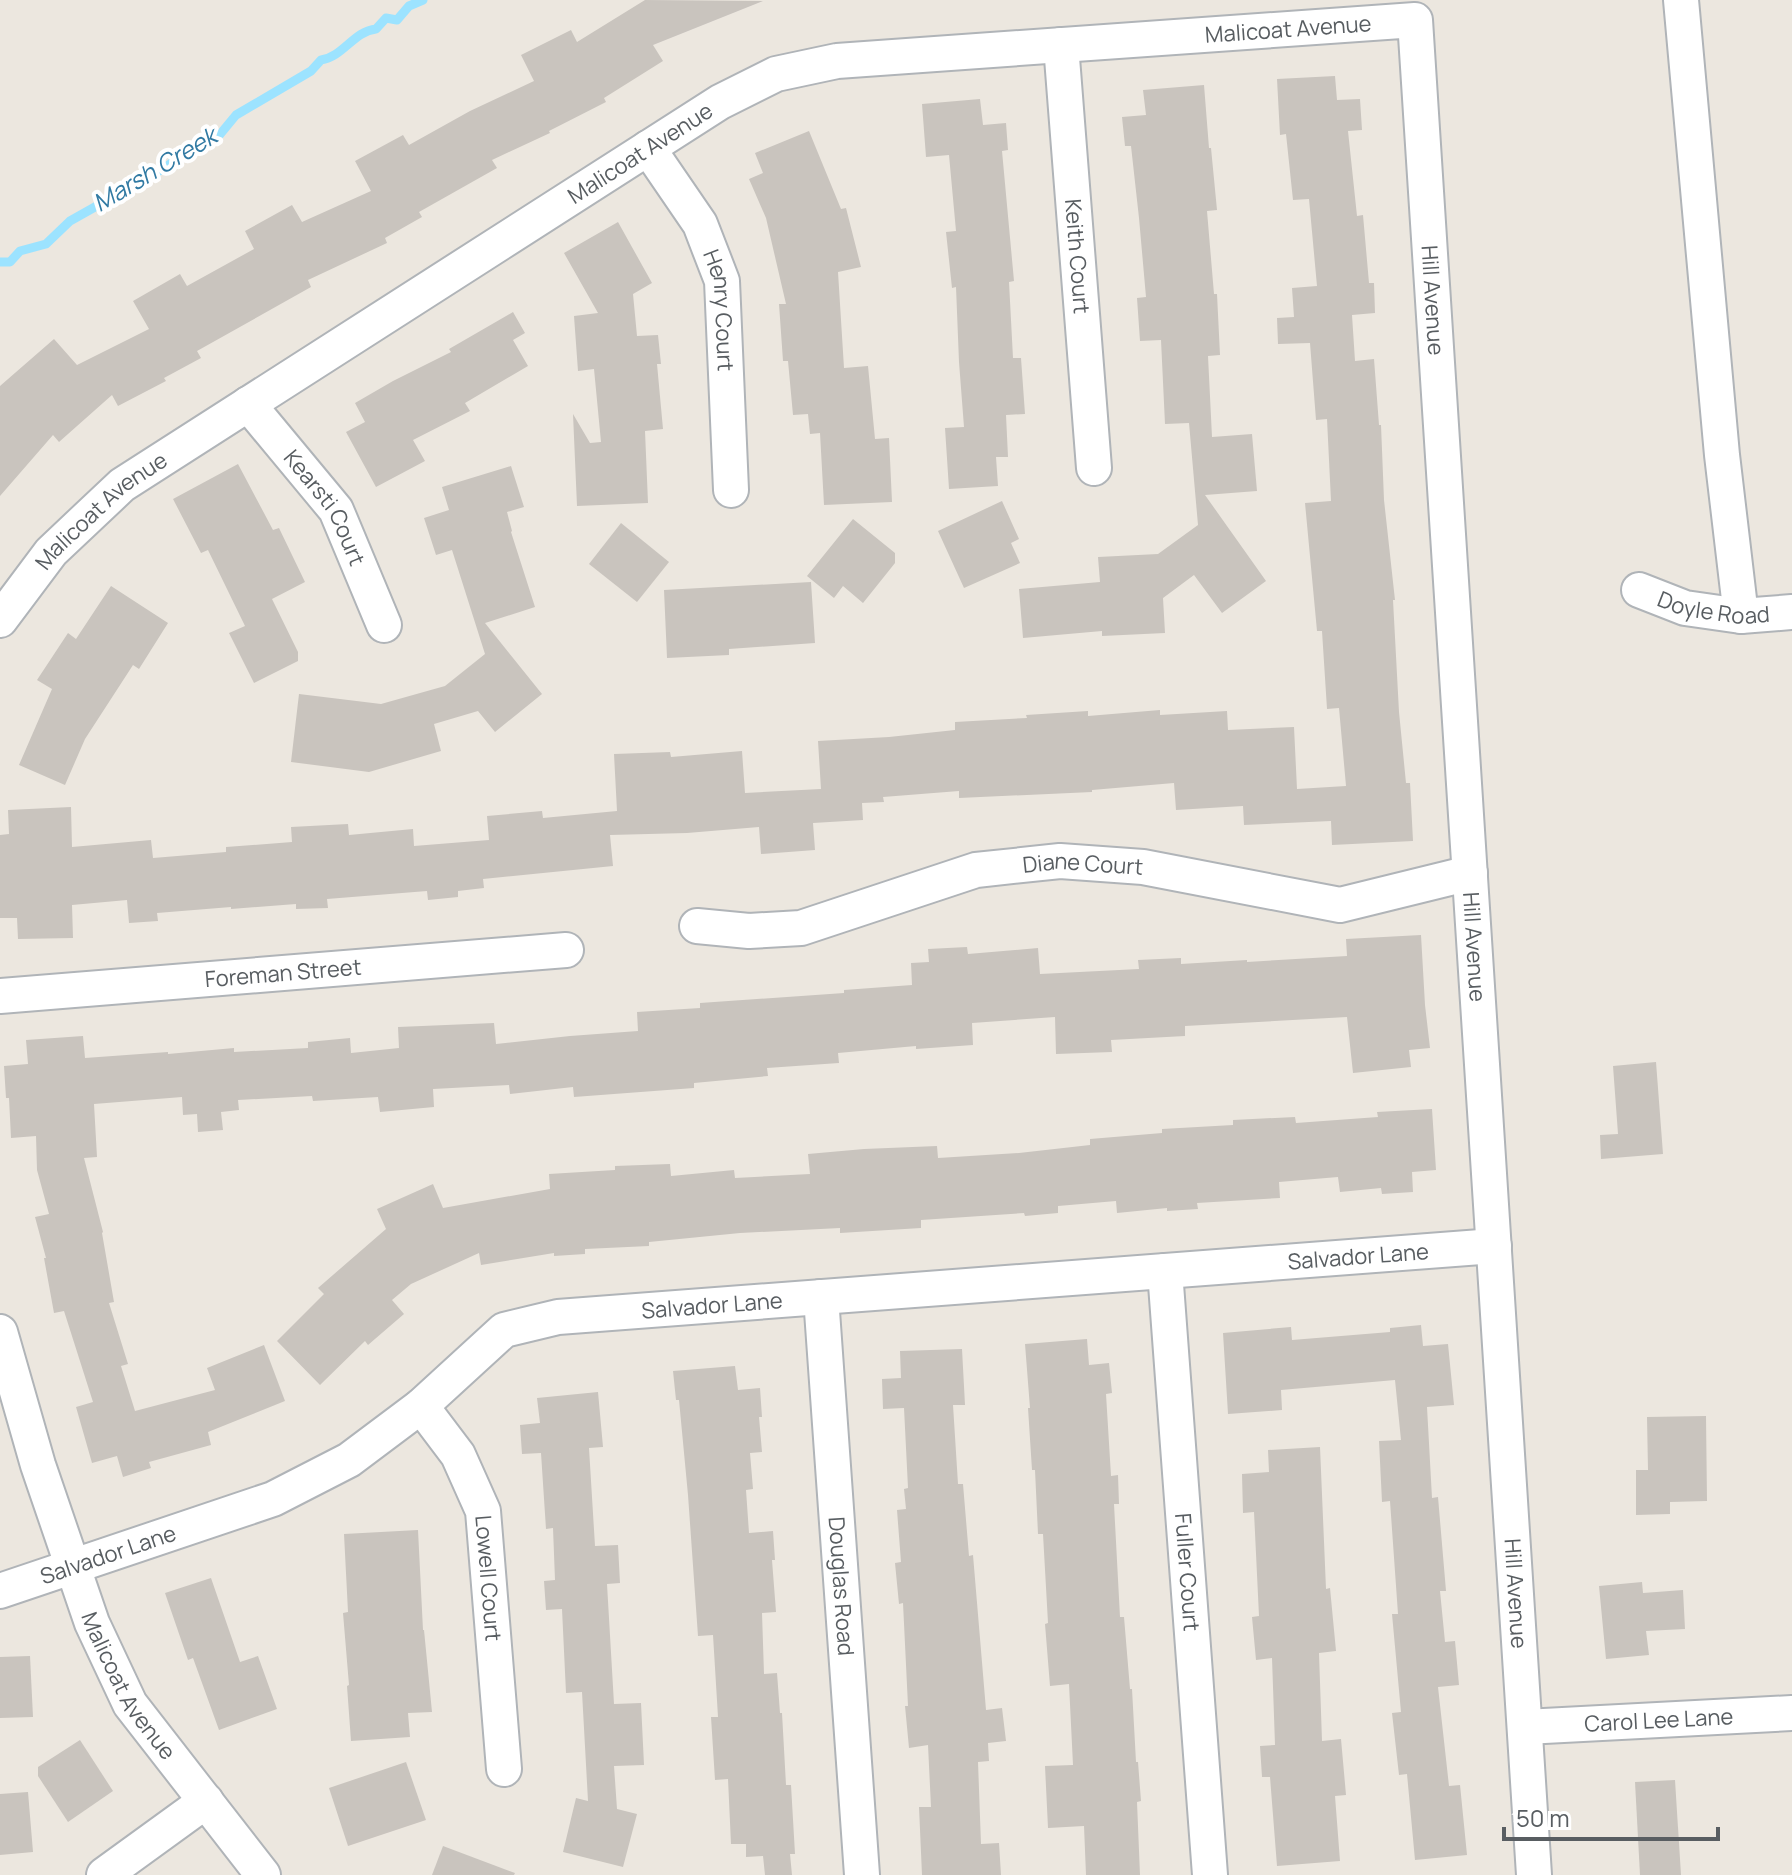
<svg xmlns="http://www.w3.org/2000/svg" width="1792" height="1875" font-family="Manrope,sans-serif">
<rect width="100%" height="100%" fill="#ece7df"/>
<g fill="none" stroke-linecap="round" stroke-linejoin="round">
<path stroke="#9ce3ff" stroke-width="9" d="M0 262H10L20 251 46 244 70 221 166 167 206 138H217L236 115 311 71 321 60C343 57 354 31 376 29L386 18 397 20 409 6 423 0"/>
</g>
<g fill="#c9c4be">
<polygon points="645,0 763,1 653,45 663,61 604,98 606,102 549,131 550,133 492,160 497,168 419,212 422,217 385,238 387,243 308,280 311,287 197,351 201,358 164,378 166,381 118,406 112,395 59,442 53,435 0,496 0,386 54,339 77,365 149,329 133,301 180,274 187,286 254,249 245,231 292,205 302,222 371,191 355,161 403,135 409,145 470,111 534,81 521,55 571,30 577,42"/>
<polygon points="1335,76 1337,100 1360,99 1362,130 1348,131 1357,216 1363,215 1369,283 1374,283 1375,313 1352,315 1355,361 1374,359 1379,425 1381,425 1384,500 1395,600 1393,600 1399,712 1406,783 1410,783 1413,841 1332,845 1331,821 1244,825 1243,806 1176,810 1174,783 1092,790 1092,792 959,798 959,791 883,797 884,802 862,803 863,820 813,823 815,850 761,854 759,827 687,833 610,835 613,866 483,879 484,888 458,891 458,897 428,900 427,891 327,899 328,908 296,909 296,904 231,909 231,907 157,913 158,921 129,923 127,900 72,905 73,938 18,939 17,918 0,918 0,835 9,834 8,810 71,807 72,847 151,840 153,858 226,852 226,847 292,842 291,827 348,824 349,835 413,829 414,846 489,840 487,816 542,811 543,818 617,811 614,754 670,752 671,757 742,751 745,793 821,789 818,741 889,737 955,730 955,722 1027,718 1026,715 1088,711 1088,716 1160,710 1160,715 1227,711 1228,730 1294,727 1297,789 1346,786 1339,708 1327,709 1322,631 1317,631 1305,503 1331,501 1327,419 1316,420 1310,343 1278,344 1277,318 1294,317 1292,288 1317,286 1309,199 1293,200 1286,134 1280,135 1277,79"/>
<polygon points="1204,85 1209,148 1211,148 1217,210 1207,211 1214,294 1217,294 1220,355 1208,356 1212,437 1252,434 1257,491 1205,495 1266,581 1222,613 1194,575 1163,598 1165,633 1102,636 1102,631 1023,638 1019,589 1100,582 1098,557 1158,554 1198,525 1189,423 1165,424 1161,340 1140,341 1137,298 1146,297 1139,218 1131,146 1125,146 1122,117 1146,115 1143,90"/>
<polygon points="980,99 983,125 1006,123 1008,150 1002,151 1014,281 1009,282 1013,358 1021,358 1025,414 1006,415 1008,457 996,457 998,486 949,489 945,428 964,427 959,362 956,287 952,288 946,232 956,231 949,155 926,157 922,104"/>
<polygon points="809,131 841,209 846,208 861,267 838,272 844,368 868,366 875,439 889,438 892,502 824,505 820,433 810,434 808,414 793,415 788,361 783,361 779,304 786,304 766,218 749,179 763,173 755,153"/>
<polygon points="618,222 652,283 633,294 637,336 658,335 661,364 657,364 663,429 645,431 648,503 577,506 573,414 590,443 601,442 594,369 578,371 574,316 598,313 564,253"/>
<polygon points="513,312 525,333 513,340 528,366 465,403 470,411 413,440 425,461 376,487 346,432 365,422 355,403 393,381 451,352 449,349"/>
<polygon points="238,464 273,530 279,528 305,582 272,599 298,652 298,661 254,683 229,633 245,626 208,550 201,553 173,499"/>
<polygon points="511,466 524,507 507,512 512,531 511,532 535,607 485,623 542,694 495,732 478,711 434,724 441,751 369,772 291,762 299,694 381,704 445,686 485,654 452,550 436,555 424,518 449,510 442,487"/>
<polygon points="1002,501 1019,539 1011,543 1020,563 964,588 938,531"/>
<polygon points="853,519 895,553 895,563 863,603 843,586 834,598 807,576"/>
<polygon points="621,523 669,562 637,602 589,564"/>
<polygon points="811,582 815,643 729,649 729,655 667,658 664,590"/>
<polygon points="111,586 168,623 139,669 133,665 85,739 65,785 19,765 52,689 37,680 68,633 76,639"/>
<polygon points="1421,935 1425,1005 1430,1048 1409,1050 1411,1067 1353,1073 1347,1017 1185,1026 1185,1036 1111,1040 1112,1052 1056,1054 1055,1017 972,1023 973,1045 916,1049 916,1046 838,1053 839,1063 767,1068 768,1076 694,1083 694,1088 574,1097 573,1087 510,1094 509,1085 433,1089 434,1107 380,1112 378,1097 313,1101 312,1096 238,1100 239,1110 221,1112 223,1130 198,1132 197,1114 183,1115 182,1097 94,1104 97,1157 84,1158 103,1232 102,1233 114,1302 109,1303 128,1364 121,1366 135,1411 215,1390 207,1368 264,1345 285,1401 208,1432 211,1445 149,1462 151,1468 123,1477 117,1456 92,1463 76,1407 93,1402 64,1311 54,1313 44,1258 46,1258 35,1217 49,1214 37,1170 36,1136 11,1138 9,1098 6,1098 4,1066 28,1064 26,1040 83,1036 85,1058 168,1052 168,1054 234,1048 234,1052 308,1048 308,1042 350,1038 351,1053 399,1048 398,1027 494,1023 496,1044 570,1036 638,1031 637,1012 700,1008 700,1003 844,993 844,990 912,985 911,963 929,962 928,949 967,947 968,954 1038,948 1040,974 1139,969 1138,960 1181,958 1181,964 1247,960 1247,962 1347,956 1346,939"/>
<polygon points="1656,1062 1663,1154 1601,1159 1600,1135 1618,1134 1613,1066"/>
<polygon points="1432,1109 1436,1170 1412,1172 1413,1192 1382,1194 1381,1188 1340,1192 1338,1177 1279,1182 1280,1198 1197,1203 1198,1209 1167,1211 1167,1208 1117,1213 1116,1201 1058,1206 1058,1213 1025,1216 1024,1213 921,1220 921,1228 840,1233 840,1228 740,1233 649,1242 649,1246 585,1249 585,1254 554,1256 554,1253 481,1265 479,1253 411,1284 392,1300 404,1314 368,1345 365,1341 320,1385 277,1341 324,1294 318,1288 386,1229 377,1209 433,1184 443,1208 550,1189 549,1174 615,1170 615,1166 670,1164 671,1176 734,1170 735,1178 810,1174 808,1154 864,1149 937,1146 938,1158 1019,1153 1090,1145 1090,1139 1162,1133 1162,1129 1233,1125 1233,1120 1295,1117 1296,1123 1378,1117 1377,1112"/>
<polygon points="1421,1325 1423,1346 1448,1344 1454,1405 1427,1407 1432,1498 1438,1497 1446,1591 1440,1591 1445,1642 1455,1641 1459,1685 1438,1687 1449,1786 1460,1785 1467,1855 1415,1860 1407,1774 1399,1775 1392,1713 1401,1712 1392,1614 1398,1614 1390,1501 1382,1502 1379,1441 1401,1440 1395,1380 1281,1390 1282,1410 1228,1414 1223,1333 1291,1327 1292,1340 1390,1332 1390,1328"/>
<polygon points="1087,1339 1089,1365 1109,1363 1112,1393 1106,1394 1111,1476 1118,1475 1119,1504 1114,1504 1120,1617 1124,1617 1130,1689 1132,1689 1136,1762 1138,1762 1141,1801 1137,1802 1140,1875 1086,1875 1084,1826 1048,1828 1045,1766 1073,1765 1069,1684 1050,1686 1045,1624 1048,1623 1043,1534 1038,1534 1035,1470 1032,1470 1028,1408 1030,1408 1025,1344"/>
<polygon points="962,1349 965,1405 953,1405 958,1484 963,1484 969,1556 973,1555 986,1710 1002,1708 1006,1741 988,1743 989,1761 978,1762 981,1844 999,1843 1001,1875 922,1875 919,1807 931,1807 928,1745 909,1748 905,1706 908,1706 903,1603 899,1604 895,1563 901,1562 897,1510 906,1509 904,1489 908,1488 904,1408 883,1409 882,1379 901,1378 900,1351"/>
<polygon points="735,1366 738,1390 760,1388 762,1417 759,1417 762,1452 750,1453 753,1489 746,1490 749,1533 773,1531 775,1560 772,1560 776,1612 762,1613 764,1674 777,1673 780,1713 782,1713 786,1785 791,1785 795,1854 790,1854 792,1875 765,1875 763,1856 746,1857 746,1844 731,1844 728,1779 715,1780 711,1717 718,1717 713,1635 698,1636 688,1495 679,1400 676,1400 673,1371"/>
<polygon points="598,1392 603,1447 589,1448 595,1546 618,1545 620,1583 607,1584 614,1704 641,1703 644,1765 614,1766 617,1809 637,1814 623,1867 563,1852 576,1798 588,1801 582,1692 566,1693 562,1609 546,1610 544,1581 555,1580 553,1528 546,1529 541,1453 522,1454 520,1425 540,1423 537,1398"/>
<polygon points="1706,1416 1707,1501 1670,1502 1670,1514 1636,1515 1636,1470 1648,1470 1647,1417"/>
<polygon points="1320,1447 1326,1589 1330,1588 1336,1651 1319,1653 1322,1741 1341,1739 1346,1795 1335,1796 1340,1861 1277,1866 1270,1777 1262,1777 1260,1746 1275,1745 1272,1658 1256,1660 1252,1617 1259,1616 1254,1512 1243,1513 1242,1474 1269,1472 1268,1450"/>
<polygon points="418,1530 423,1630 424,1630 432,1712 408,1713 410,1737 351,1741 347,1686 349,1685 343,1613 348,1612 344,1534"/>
<polygon points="211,1578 240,1662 258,1656 277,1709 219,1730 193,1658 188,1660 165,1593"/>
<polygon points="1642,1582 1643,1593 1683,1590 1685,1629 1646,1631 1649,1655 1606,1659 1599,1586"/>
<polygon points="30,1656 33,1717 0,1718 0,1657"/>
<polygon points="80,1740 113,1791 68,1822 38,1776 38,1767"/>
<polygon points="406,1762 426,1820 348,1846 329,1788"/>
<polygon points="1675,1780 1681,1875 1640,1875 1635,1782"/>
<polygon points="28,1792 33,1852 0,1855 0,1794"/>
<polygon points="443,1846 515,1873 514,1875 432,1875"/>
</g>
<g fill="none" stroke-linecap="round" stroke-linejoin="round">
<defs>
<g id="street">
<polyline points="1681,0 1722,455 1741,616"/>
<path id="s1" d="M1061 45 1094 468"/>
<path id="s2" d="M648 148 700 224 722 281 731 490"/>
<path id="s3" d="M248 404 336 510 384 625"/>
<path id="s4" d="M1639 590 1685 608 1741 616 1792 612"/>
<path id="s5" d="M0 620 51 552 122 485 720 102 776 74 837 61 1415 20 1534 1875"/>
<path id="s6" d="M697 926 749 931 801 928 976 870 1060 861 1143 867 1340 905 1470 873"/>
<path id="s7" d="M0 996 566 950"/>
<path id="s8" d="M1165 1271 1210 1875"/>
<path id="s9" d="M821 1297 862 1875"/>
<path id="s10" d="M0 1332 38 1465 92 1623 130 1704 263 1875"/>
<path id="s11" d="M421 1406 458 1455 483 1511 504 1769"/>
<path id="s12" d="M0 1591 273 1499 349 1460 421 1406 504 1330 558 1317 1494 1246"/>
<path id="s13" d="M1525 1727 1792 1713"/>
<polyline points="104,1875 206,1801"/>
</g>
</defs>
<use href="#street" stroke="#b0b4b8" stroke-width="38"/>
<use href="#street" stroke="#fff" stroke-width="34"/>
</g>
<g text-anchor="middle" stroke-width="8" stroke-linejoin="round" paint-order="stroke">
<g font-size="22" fill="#585d61" stroke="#fff">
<text dy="8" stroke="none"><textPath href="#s5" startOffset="1470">Malicoat Avenue</textPath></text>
<text dy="8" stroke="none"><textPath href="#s5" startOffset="798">Malicoat Avenue</textPath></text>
<text dy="8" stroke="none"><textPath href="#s1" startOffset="212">Keith Court</textPath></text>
<text dy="8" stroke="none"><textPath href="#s5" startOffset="1878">Hill Avenue</textPath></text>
<text dy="8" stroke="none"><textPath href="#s2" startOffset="182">Henry Court</textPath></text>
<text dy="8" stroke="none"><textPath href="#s3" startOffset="130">Kearsti Court</textPath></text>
<text dy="8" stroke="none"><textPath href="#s5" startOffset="150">Malicoat Avenue</textPath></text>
<text dy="8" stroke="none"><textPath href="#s4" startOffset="78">Doyle Road</textPath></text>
<text dy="8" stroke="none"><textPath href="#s6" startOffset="396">Diane Court</textPath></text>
<text dy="8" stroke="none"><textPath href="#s5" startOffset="2526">Hill Avenue</textPath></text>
<text dy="8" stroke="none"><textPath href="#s7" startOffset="284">Foreman Street</textPath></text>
<text dy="8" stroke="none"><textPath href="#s12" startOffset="1434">Salvador Lane</textPath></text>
<text dy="8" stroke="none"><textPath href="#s12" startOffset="786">Salvador Lane</textPath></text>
<text dy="8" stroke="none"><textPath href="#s12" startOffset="114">Salvador Lane</textPath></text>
<text dy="8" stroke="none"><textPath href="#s8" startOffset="302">Fuller Court</textPath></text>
<text dy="8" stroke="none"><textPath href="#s11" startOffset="190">Lowell Court</textPath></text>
<text dy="8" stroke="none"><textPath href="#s9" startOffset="290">Douglas Road</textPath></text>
<text dy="8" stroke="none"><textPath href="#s5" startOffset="3174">Hill Avenue</textPath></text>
<text dy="8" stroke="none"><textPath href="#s10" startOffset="378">Malicoat Avenue</textPath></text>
<text dy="8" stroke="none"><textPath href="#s13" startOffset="134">Carol Lee Lane</textPath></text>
</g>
<g font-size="24" font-style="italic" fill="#317aa3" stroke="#fff">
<text transform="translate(155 170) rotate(-31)" y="8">Marsh Creek</text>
</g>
</g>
<path d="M1504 1827v12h214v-12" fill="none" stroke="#585d61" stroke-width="4"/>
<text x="1516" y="1827" font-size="24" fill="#585d61" stroke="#ffffff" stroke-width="6" paint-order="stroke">50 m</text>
</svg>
